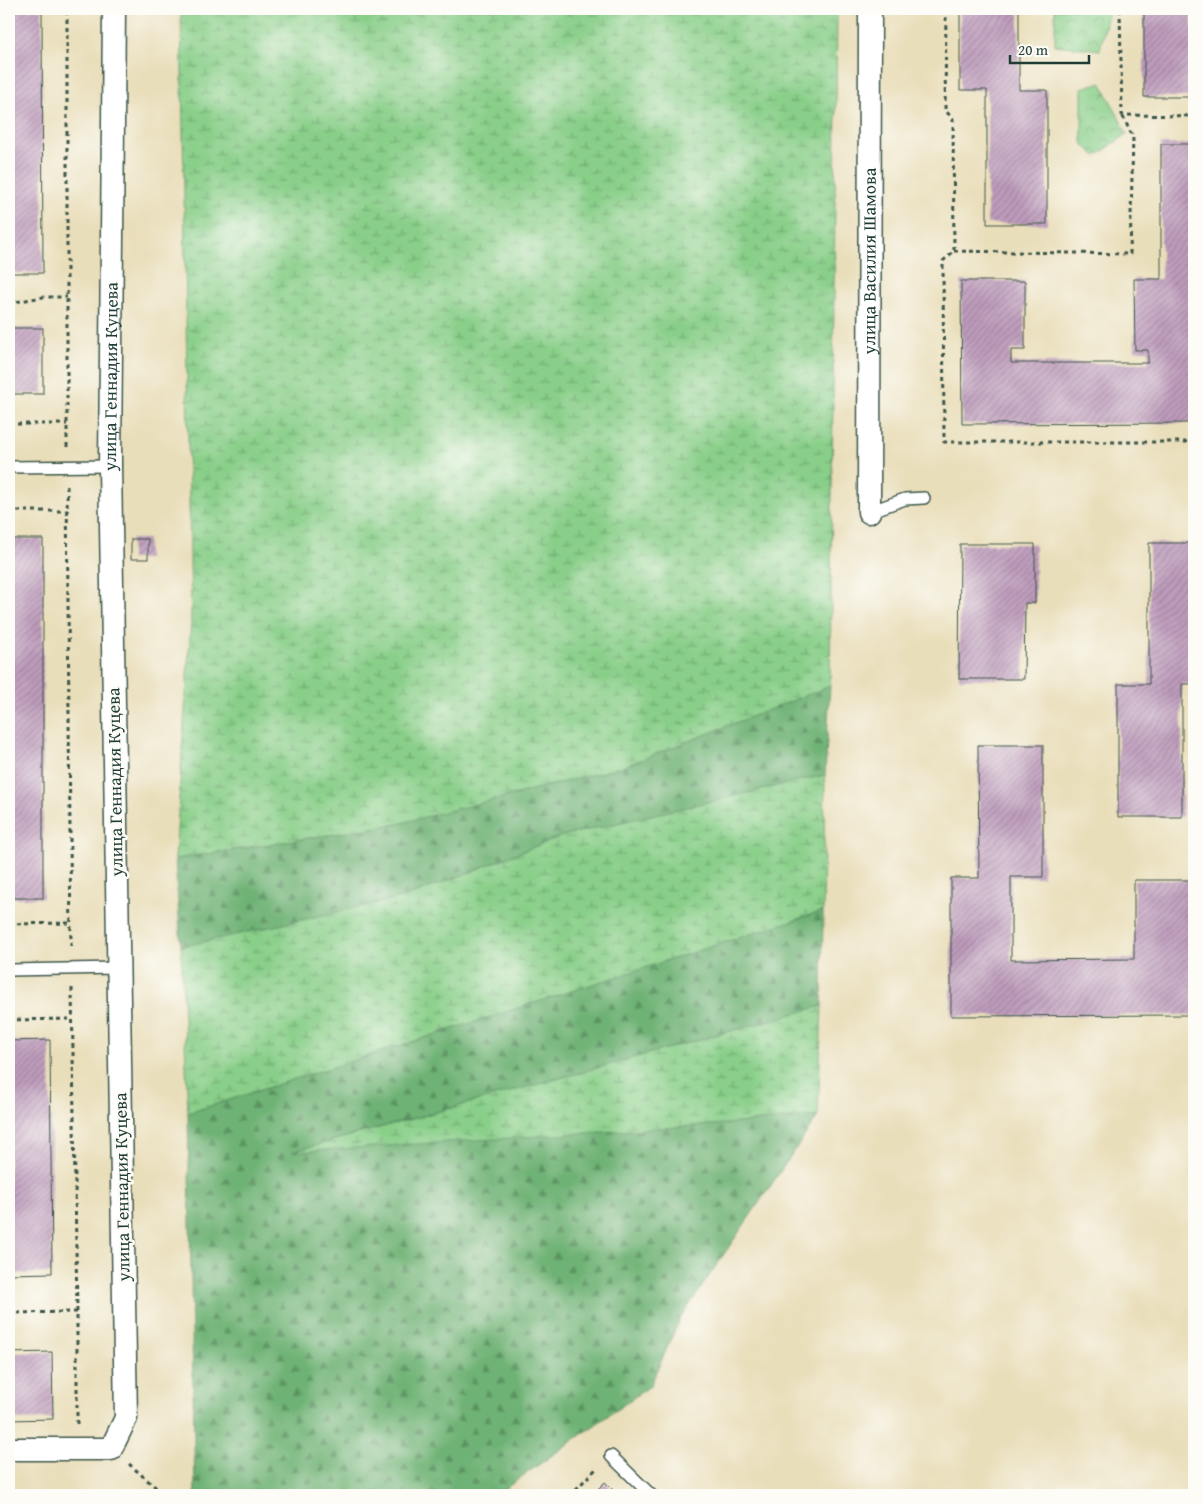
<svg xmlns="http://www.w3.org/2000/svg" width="1203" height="1504" font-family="'Gentium Book Plus',serif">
<defs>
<pattern id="forest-firs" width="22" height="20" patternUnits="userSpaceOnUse" patternTransform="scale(1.25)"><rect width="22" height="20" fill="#6eb275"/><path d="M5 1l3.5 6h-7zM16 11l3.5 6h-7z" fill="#5a9261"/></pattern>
<pattern id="wetland-marsh" width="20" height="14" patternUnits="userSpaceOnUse" patternTransform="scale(1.25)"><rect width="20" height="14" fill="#89cf89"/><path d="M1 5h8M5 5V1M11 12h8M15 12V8" fill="none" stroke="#6fa971"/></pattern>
<pattern id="park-crowns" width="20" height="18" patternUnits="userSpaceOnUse" patternTransform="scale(1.25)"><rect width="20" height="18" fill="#89cf89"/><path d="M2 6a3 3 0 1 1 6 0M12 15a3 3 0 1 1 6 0" fill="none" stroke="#6fa971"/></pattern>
<pattern id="building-hatch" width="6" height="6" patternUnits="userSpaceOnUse" patternTransform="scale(1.25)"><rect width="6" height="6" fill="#be9bbc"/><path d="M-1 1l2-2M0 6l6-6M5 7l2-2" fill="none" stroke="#9a809a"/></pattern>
</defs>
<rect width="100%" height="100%" fill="#fdfcf7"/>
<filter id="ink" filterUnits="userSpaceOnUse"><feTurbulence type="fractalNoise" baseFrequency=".02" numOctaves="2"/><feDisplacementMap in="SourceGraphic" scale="10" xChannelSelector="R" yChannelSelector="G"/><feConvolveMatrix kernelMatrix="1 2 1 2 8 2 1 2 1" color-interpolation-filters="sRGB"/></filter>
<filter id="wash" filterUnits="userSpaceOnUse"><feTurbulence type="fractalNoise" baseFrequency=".0096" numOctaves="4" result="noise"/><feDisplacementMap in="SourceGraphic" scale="20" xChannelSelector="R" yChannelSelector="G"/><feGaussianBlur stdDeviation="1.12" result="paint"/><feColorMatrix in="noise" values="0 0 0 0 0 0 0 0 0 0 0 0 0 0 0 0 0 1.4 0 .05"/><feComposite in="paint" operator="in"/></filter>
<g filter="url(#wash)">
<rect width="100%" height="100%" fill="#e9deba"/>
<g fill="url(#forest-firs)" stroke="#467854">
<polygon points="830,686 825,775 562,836 409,896 181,947 175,859 397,824 622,767"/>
<polygon points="823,911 822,1006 295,1151 724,1124 818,1116 680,1319 650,1386 496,1495 195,1495 188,1113"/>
</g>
<g fill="url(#wetland-marsh)" stroke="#54865e">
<polygon points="181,9 837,9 830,686 622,767 397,824 175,859 191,620"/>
<polygon points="825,775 823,911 188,1113 181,947 409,896 562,836"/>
<polygon points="822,1006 818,1116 724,1124 292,1152"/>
</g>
<g fill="url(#park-crowns)" stroke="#54865e">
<polygon points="1055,9 1109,9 1100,50 1055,45"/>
<polygon points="1101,82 1127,134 1096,156 1082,143 1082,88"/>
</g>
<g id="blocks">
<g fill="url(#building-hatch)">
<polygon points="9,9 42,9 43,273 9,273"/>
<polygon points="960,9 1019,9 1019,90 1047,90 1047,224 987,224 987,90 960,90"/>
<polygon points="1144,9 1194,9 1194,15 1192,15 1192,29 1194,29 1194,97 1144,97"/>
<polygon points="1161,144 1194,144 1194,423 962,424 961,281 1025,281 1025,350 1011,350 1011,363 1148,363 1148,350 1135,350 1134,279 1161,279"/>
<rect x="9" y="328" width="34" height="66"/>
<rect x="9" y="539" width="34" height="359"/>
<rect x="131" y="539" width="17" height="20"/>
<polygon points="1149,543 1194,543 1194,684 1182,684 1182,817 1118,817 1118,684 1149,684"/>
<polygon points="960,544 1035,544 1035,603 1025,603 1024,679 959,679"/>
<polygon points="978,745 1043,745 1043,877 1011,877 1011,960 1134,959 1134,880 1194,880 1194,1015 951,1016 951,878 979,878"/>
<polygon points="50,1040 52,1273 9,1274 9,1041"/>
<polygon points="52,1352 53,1419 9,1420 9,1353"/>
<polygon points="605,1482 618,1495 592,1495"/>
</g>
</g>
</g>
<g filter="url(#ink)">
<use href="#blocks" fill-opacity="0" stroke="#3d5548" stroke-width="1"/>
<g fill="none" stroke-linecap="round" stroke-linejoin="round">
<defs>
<g id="lane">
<polyline points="9,467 110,466"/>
<polyline points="869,512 905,499 924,498"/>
<polyline points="9,970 119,968"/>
<polyline points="611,1456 651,1495"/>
</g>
<g id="street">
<path id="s1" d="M869 512 870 9"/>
<path id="s2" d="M9 1449H111L126 1418 110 466 114 9"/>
</g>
</defs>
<use href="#lane" stroke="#3d5548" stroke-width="14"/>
<use href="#street" stroke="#3d5548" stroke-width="25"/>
<g stroke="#3d5548" stroke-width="3" stroke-dasharray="4 4" stroke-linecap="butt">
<polyline points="946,9 945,110 953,119 954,251 943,261 944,442 1194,442"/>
<polyline points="1120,9 1122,115 1194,116"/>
<polyline points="954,251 1130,254 1133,137 1122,115"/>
<polyline points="9,303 43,297 67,297"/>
<polyline points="9,424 67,424"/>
<polyline points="67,447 67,9"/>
<polyline points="67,486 71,950"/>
<polyline points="9,511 68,511"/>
<polyline points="9,924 70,923"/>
<polyline points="72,988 77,1312 77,1425"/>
<polyline points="9,1020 72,1019"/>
<polyline points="9,1313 77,1312"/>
<polyline points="129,1464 160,1491 162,1495"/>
<polyline points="570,1495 596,1469 598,1470"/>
</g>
<use href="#lane" stroke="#fff" stroke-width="11"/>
<use href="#street" stroke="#fff" stroke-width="22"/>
</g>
</g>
<g text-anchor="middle" stroke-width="5" stroke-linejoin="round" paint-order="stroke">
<g font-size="18" fill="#1f3d34" stroke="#fdfcf7">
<text dy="6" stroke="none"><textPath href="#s1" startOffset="251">улица Василия Шамова</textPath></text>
<text dy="6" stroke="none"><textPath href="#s2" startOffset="1178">улица Геннадия Куцева</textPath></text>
<text transform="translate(115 782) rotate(-91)" y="6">улица Геннадия Куцева</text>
<text transform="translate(122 1187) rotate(-91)" y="6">улица Геннадия Куцева</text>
</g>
</g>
<rect width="1203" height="1504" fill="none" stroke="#fdfcf7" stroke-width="30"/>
<path d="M1010 55v8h79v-8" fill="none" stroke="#1f3d34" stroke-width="2.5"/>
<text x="1018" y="55" font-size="15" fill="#1f3d34" stroke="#fdfcf7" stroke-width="4" paint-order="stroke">20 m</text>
</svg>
